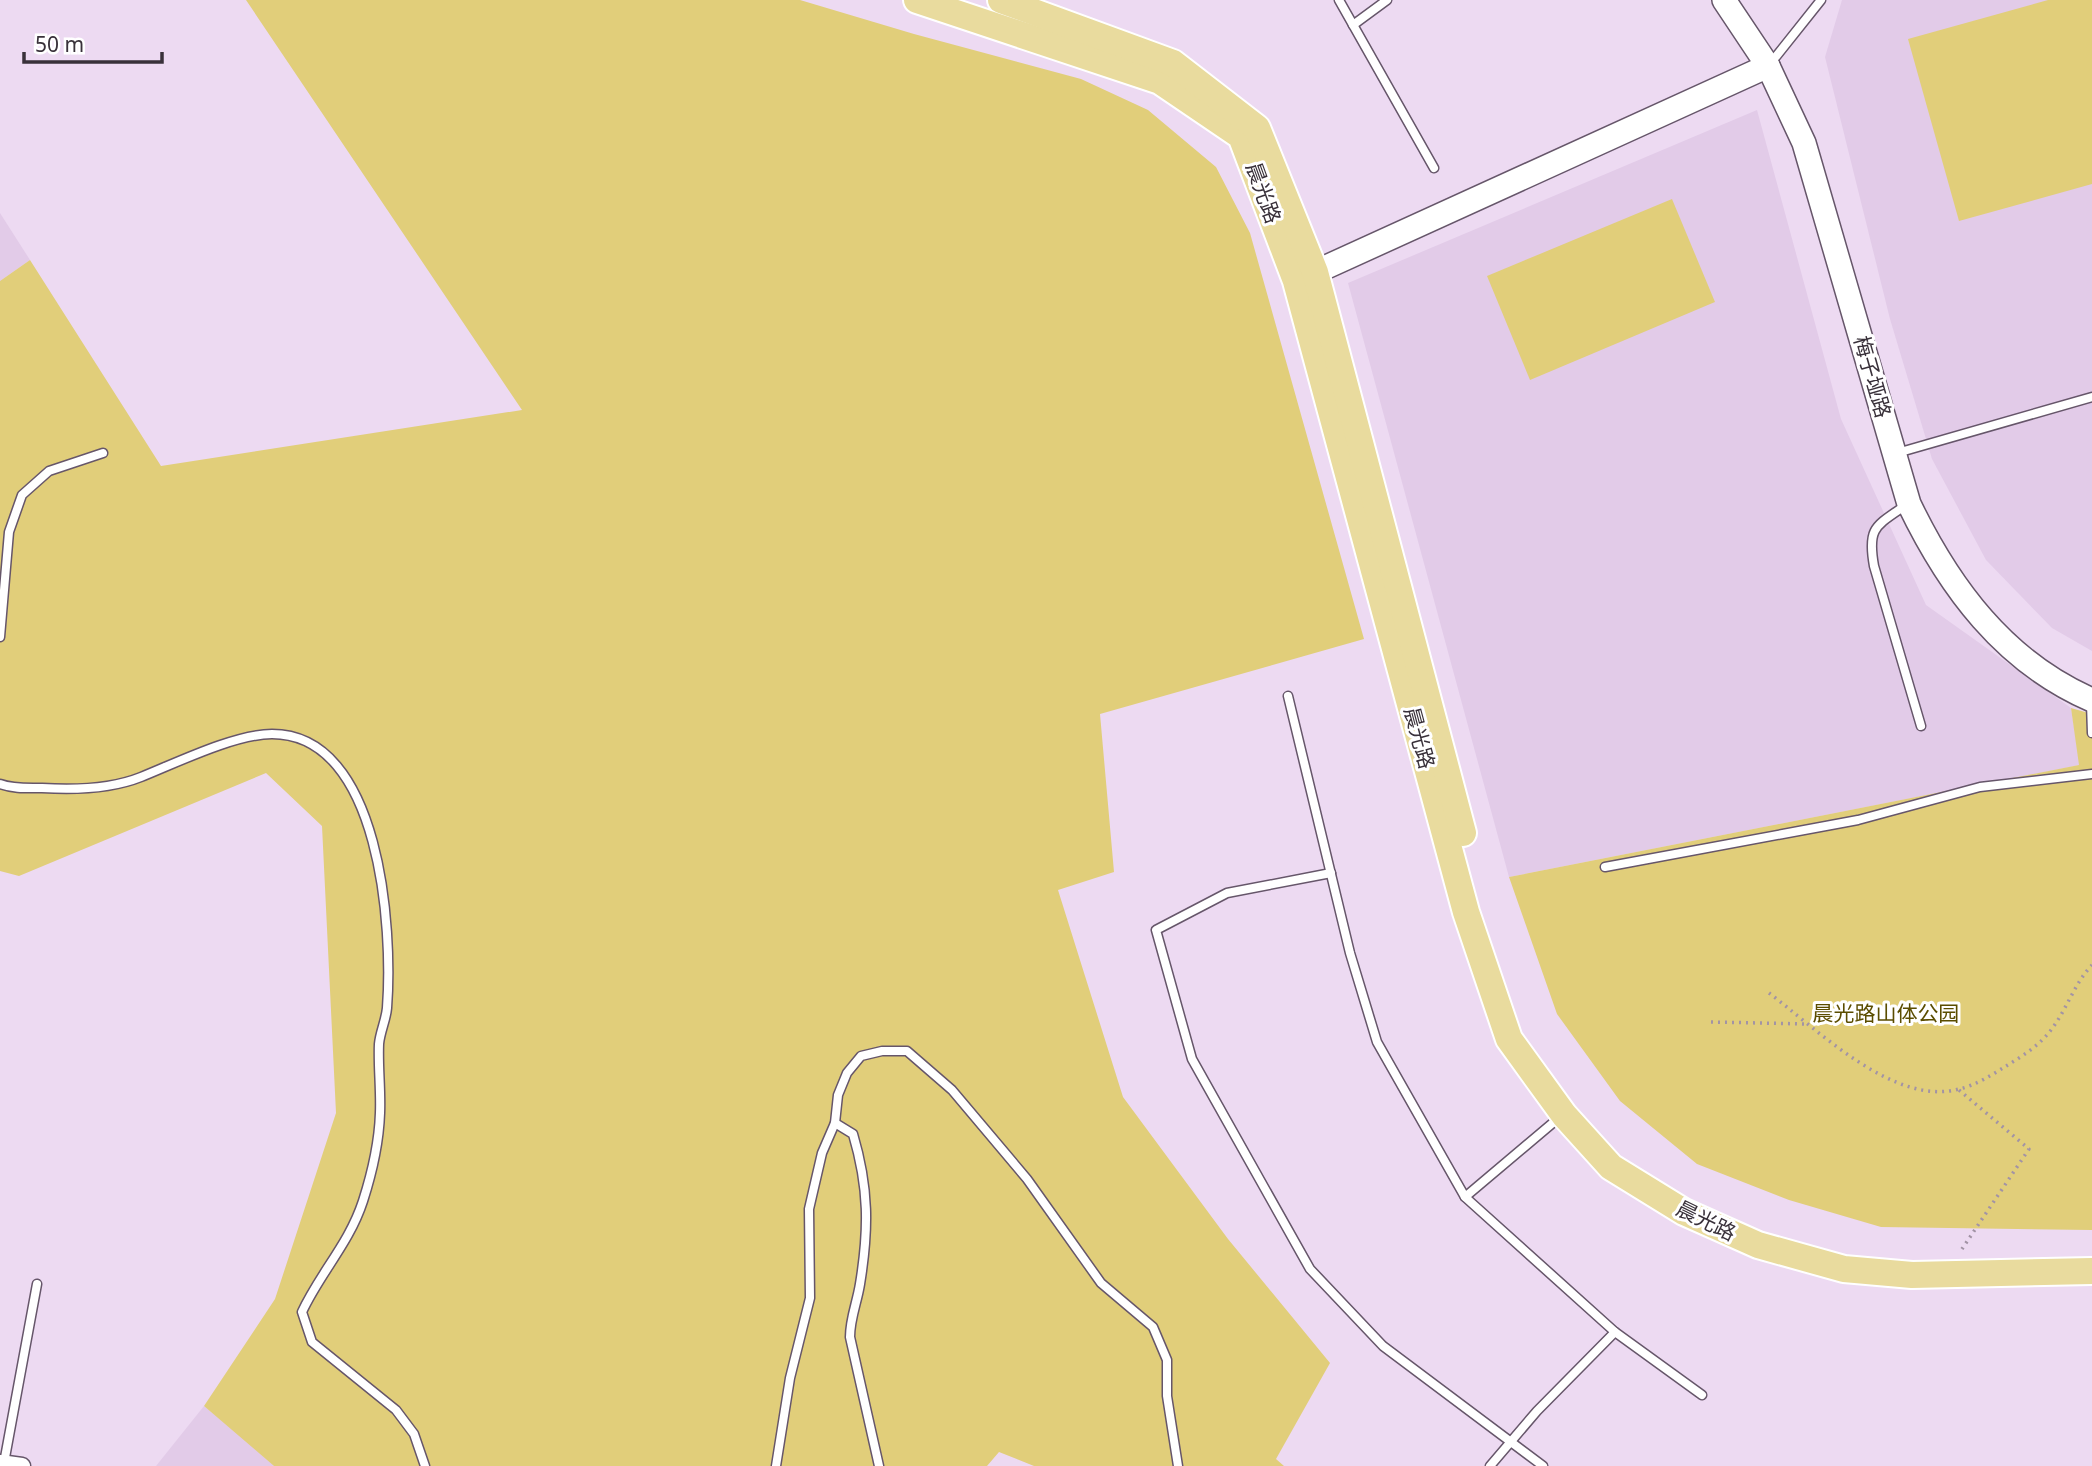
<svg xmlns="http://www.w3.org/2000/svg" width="2092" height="1466" font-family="'Noto Sans','Noto Sans SC',sans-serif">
<rect width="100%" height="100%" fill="#eddaf2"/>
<g fill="#e2cbe8">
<polygon points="1842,0 2092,0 2092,651 2052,628 1986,560 1932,459 1890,319 1825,57"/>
<polygon points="1757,110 1841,419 1926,605 2071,708 2080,765 1509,877 1348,283"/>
<polygon points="0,213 30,260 0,281"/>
<polygon points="204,1406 250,1444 274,1466 156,1466"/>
</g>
<g fill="#e1ce7a">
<polygon points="246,0 800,0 914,34 1081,79 1148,110 1216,167 1250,233 1364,639 1100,714 1114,872 1058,890 1123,1097 1228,1239 1330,1363 1276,1459 1284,1466 1034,1466 999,1452 987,1466 274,1466 204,1406 275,1299 336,1113 322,826 266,773 19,876 0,871 0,281 30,260 161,466 522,410"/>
<polygon points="2048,0 2092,0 2092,184 1959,221 1908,39"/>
<polygon points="1672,199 1715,302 1530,380 1487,276"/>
<polygon points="2071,708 2092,714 2092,1230 1881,1227 1789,1200 1697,1164 1620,1101 1557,1014 1509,877 2079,765"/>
</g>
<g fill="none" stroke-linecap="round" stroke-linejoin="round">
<defs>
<g id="lane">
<polyline points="1339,0 1434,168"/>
<polyline points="1353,25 1387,0"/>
<polyline points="1770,64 1821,0"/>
<polyline points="1897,453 2092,397"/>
<path d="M1906 505C1876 526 1867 527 1874 566L1921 726"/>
<polyline points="0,637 9,532 22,495 49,471 103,453"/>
<polyline points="1288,696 1350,953 1377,1042 1465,1197 1615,1332 1702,1395"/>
<polyline points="2091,703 2092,733"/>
<path d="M0 784C13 789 28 788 42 788 74 790 111 789 141 777 176 763 235 734 272 734 381 734 393 929 387 1008 386 1020 380 1032 379 1044 378 1067 381 1090 380 1113 379 1143 372 1173 363 1201 349 1244 320 1273 302 1312L312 1342 396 1410 414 1434 425 1466"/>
<polyline points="1605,867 1858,820 1980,787 2092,774"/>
<polyline points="1331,873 1227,893 1156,930 1192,1059 1310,1269 1383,1346 1543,1466"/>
<path d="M835 1123 853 1134C869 1188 869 1229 860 1284 857 1303 850 1318 850 1337L879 1466"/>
<polyline points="1465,1197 1561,1116"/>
<polyline points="4,1463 37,1284"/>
<polyline points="776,1466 790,1378 810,1298 809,1209 822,1153 835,1123 838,1095 847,1073 861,1056 882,1051 907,1051 952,1090 1027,1179 1101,1283 1153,1327 1167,1360 1167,1396 1178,1466"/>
<polyline points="1490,1466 1537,1411 1615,1332"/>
</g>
<polyline id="street" points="0,1463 22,1466"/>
<g id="secondary">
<path d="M1724 0 1768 66 1804 143 1909 504C1949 587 2004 662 2092 700"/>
<polyline points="1300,279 1768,66"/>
</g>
<g id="primary">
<polyline points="917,0 1160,81 1241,136 1296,281 1466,912 1509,1039 1564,1115 1611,1167 1684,1212 1758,1245 1844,1269 1912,1275 2092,1271"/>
<polyline points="1001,0 1173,63 1257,128 1315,272 1463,833"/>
</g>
</defs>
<use href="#lane" stroke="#66566a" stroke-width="11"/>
<use href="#street" stroke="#66566a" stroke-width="19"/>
<use href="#secondary" stroke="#66566a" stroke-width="26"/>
<use href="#primary" stroke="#fff" stroke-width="30"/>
<g stroke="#a293a5" stroke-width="3.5" stroke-dasharray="2 5" stroke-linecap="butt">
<path d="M1769 993C1817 1029 1894 1107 1959 1089 1974 1086 1990 1076 2003 1068 2016 1060 2031 1051 2042 1040 2065 1018 2071 987 2092 965"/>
<polyline points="1711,1022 1808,1024"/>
<polyline points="1959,1090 2029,1149 1960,1252"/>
</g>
<use href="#lane" stroke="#fff" stroke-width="8"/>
<use href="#street" stroke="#fff" stroke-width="16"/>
<use href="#secondary" stroke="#fff" stroke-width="23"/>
<use href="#primary" stroke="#e9db9e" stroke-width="26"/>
</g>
<g text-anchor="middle" stroke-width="6" stroke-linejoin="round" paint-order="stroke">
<g font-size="21" fill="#39313a" stroke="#fff">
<text transform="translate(1263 193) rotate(70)" y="7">晨光路</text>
<text transform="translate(1872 377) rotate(74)" y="7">梅子垭路</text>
<text transform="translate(1419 738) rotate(75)" y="7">晨光路</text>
<text transform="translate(1706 1221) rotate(26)" y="7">晨光路</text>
</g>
<g font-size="21" fill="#5b4d00" stroke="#fff">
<text x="1886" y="1021">晨光路山体公园</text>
</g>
</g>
<path d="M24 52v10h138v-10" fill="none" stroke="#39313a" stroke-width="3.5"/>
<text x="35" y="52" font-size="21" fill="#39313a" stroke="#ffffff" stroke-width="5" paint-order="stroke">50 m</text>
</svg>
